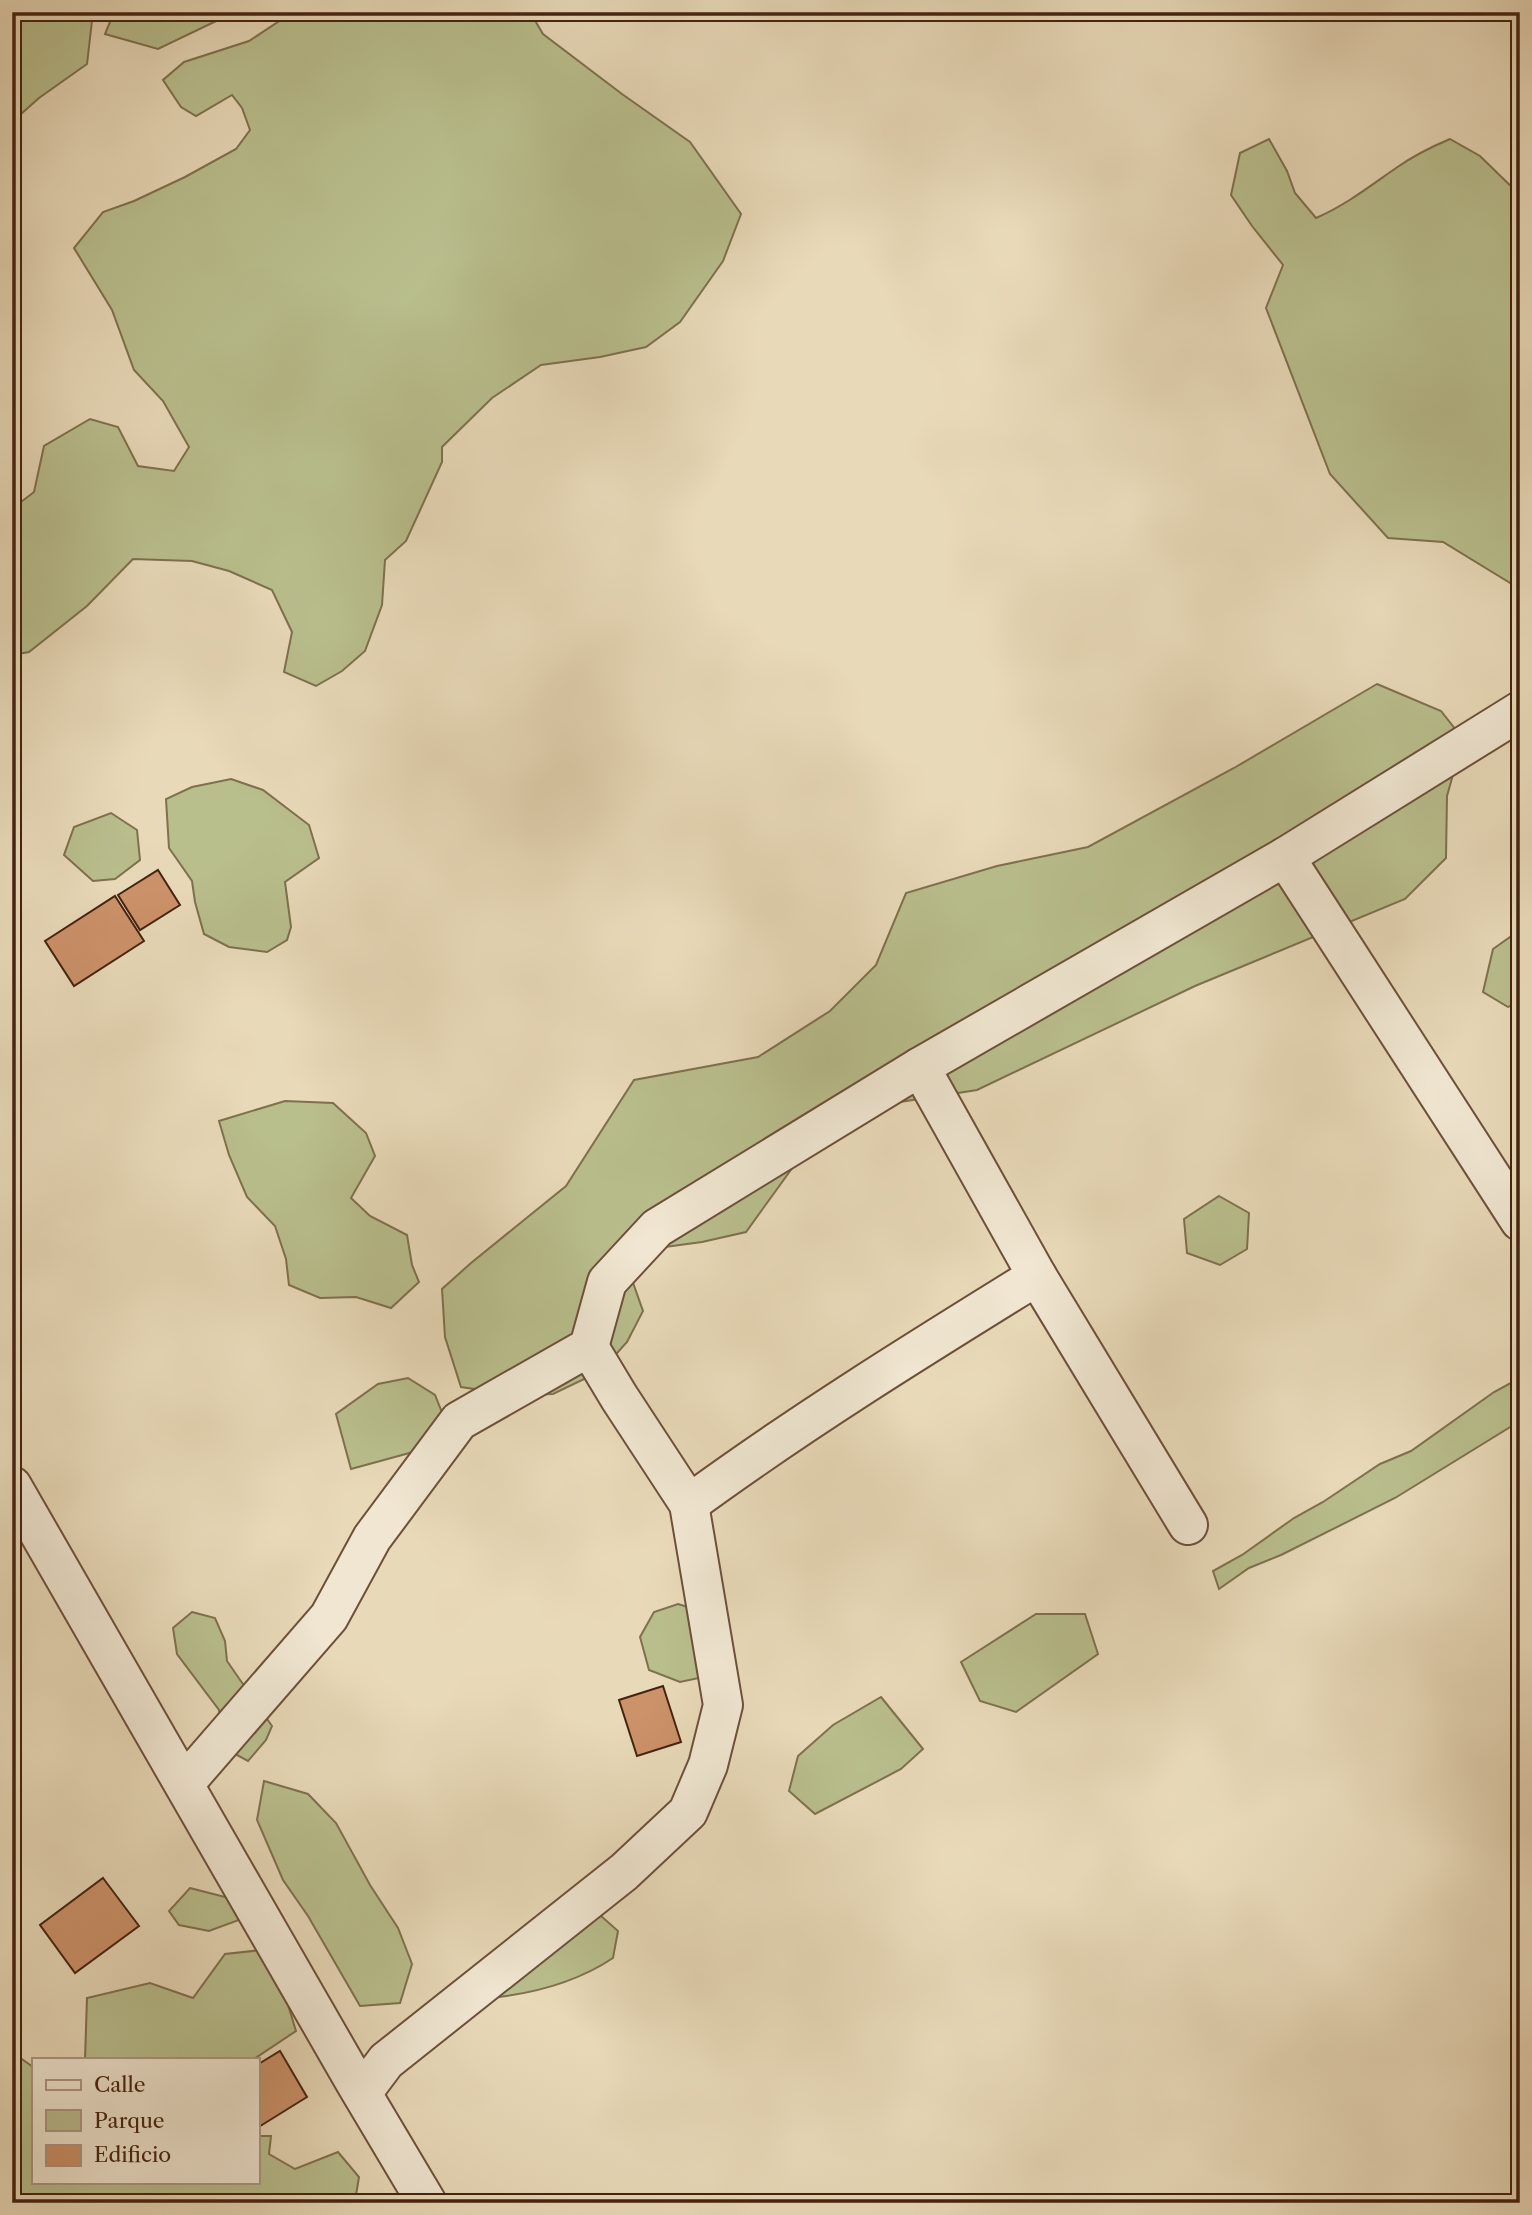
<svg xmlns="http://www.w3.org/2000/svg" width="1532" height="2215" font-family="'Libre Caslon Text',serif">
<rect width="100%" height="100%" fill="#e8d9b8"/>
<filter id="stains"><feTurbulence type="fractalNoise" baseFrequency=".00286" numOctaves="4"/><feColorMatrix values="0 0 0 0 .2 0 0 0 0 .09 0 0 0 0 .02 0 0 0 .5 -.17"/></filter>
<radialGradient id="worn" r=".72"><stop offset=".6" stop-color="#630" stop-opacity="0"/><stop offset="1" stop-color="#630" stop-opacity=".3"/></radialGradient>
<g fill="#b9be8d" stroke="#7f704e" stroke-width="2">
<polygon points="12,12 93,12 87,64 39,98 12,122"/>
<polygon points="114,12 235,12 158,49 105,34"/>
<polygon points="293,12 530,12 543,34 622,94 690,142 741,214 723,261 680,322 646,347 600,357 541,365 492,398 442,447 442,462 406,541 385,560 382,605 365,651 342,671 316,686 284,672 292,632 272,590 229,571 192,561 133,559 87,606 29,652 12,655 12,509 34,492 44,446 90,419 118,427 138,466 174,471 189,447 163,401 134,370 112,310 74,248 103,212 134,201 185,177 236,149 250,130 242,108 232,95 196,116 181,107 163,80 184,62 249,41"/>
<path d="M1269 139 1287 171 1295 193 1316 218C1346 205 1370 186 1396 168 1413 156 1431 147 1450 139L1480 156 1520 195V589L1443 542 1388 538 1330 474 1266 308 1283 265 1252 226 1231 195 1240 153Z"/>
<polygon points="1377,684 1441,711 1463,739 1447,796 1446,858 1405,899 1195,986 977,1090 900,1102 793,1167 746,1232 702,1242 650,1249 626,1263 643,1311 627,1342 601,1371 553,1394 516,1395 461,1387 445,1337 442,1289 471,1263 566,1186 634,1080 758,1057 830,1011 876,965 906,893 997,866 1088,847 1234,768"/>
<polygon points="231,779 263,790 309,825 319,858 285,882 291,927 287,940 267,952 229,947 204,934 195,902 192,881 169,848 166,799 192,787"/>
<polygon points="111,813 137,830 140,860 115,879 93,881 64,855 74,827"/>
<polygon points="1520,930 1520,1002 1508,1007 1483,992 1493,949"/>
<polygon points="285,1101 333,1103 366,1133 375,1156 351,1198 370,1216 407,1235 412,1265 419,1282 391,1308 356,1297 320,1298 289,1285 286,1259 275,1226 247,1197 229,1155 219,1121"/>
<polygon points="1219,1196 1249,1213 1247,1249 1220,1265 1187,1253 1184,1219"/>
<polygon points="408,1378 435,1395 447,1425 413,1452 351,1469 336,1414 378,1384"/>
<polygon points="1520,1378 1520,1421 1395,1498 1281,1555 1249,1568 1219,1589 1213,1571 1242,1555 1294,1518 1323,1502 1380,1464 1411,1451 1494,1392"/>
<polygon points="678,1604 707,1613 713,1675 680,1682 649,1670 640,1637 654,1612"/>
<polygon points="192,1612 215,1618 225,1641 227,1661 272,1726 266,1740 248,1761 224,1748 219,1710 177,1654 173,1628"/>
<polygon points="1036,1614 1085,1614 1098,1654 1016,1712 980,1701 961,1662"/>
<polygon points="881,1697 923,1749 901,1769 815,1814 789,1791 798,1756 833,1725"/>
<polygon points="264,1781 308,1794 336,1823 370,1885 398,1928 412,1964 400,2003 360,2006 308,1916 283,1880 257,1820"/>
<polygon points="190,1888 233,1899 239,1920 209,1931 179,1925 169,1911"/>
<path d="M591 1907 618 1931 613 1958C580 1980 539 1992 499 1997L477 1968Z"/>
<polygon points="271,1949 296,2031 254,2059 85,2059 87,1998 150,1983 193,1998 225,1954"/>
<polygon points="12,2052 33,2067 33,2182 257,2182 257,2136 271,2136 269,2154 295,2169 338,2152 359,2177 355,2201 369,2203 12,2203"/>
</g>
<g fill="#cc926a" stroke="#452310" stroke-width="2">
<polygon points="158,870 180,905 140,930 118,895"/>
<polygon points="115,896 144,941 74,986 45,941"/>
<polygon points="663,1686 681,1742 637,1756 619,1700"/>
<polygon points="103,1878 139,1926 75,1973 40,1925"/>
<polygon points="280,2051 307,2097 257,2128 257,2065"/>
</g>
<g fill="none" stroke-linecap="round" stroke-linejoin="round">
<defs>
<g id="street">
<polyline points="1285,857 1520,1221"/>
<polyline points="920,1067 1037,1276 1188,1525"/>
<polyline points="12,1486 355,2082 427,2203"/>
<path d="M689 1504C801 1422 919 1349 1037 1276"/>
<polyline points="184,1784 329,1617 372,1538 459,1421 589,1347 607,1282 657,1228 920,1067 1285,857 1520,711"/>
<polyline points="362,2093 386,2061 624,1872 688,1812 708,1765 723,1705 689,1504 619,1397 589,1347"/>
</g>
</defs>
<use href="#street" stroke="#6e503a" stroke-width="42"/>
<use href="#street" stroke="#f0e6d1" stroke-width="38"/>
</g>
<rect width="1532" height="2215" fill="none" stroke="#e8d9b8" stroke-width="42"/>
<rect x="14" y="14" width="1504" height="2187" fill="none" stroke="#452310" stroke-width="3.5"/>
<rect x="21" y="21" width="1490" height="2173" fill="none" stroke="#452310" stroke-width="2"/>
<rect x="32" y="2058" width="228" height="126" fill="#f0e6d1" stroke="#ac9884" stroke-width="2"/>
<rect x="46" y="2080" width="35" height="10" fill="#f0e6d1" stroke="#ac9884" stroke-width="2"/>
<text x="94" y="2092" font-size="21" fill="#452310">Calle</text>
<rect x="46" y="2110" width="35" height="21" fill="#b9be8d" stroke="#ac9884" stroke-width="2"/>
<text x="94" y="2128" font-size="21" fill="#452310">Parque</text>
<rect x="46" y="2145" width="35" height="21" fill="#cc926a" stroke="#ac9884" stroke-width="2"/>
<text x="94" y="2162" font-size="21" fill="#452310">Edificio</text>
<rect width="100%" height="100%" filter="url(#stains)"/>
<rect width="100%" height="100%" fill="url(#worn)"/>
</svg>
